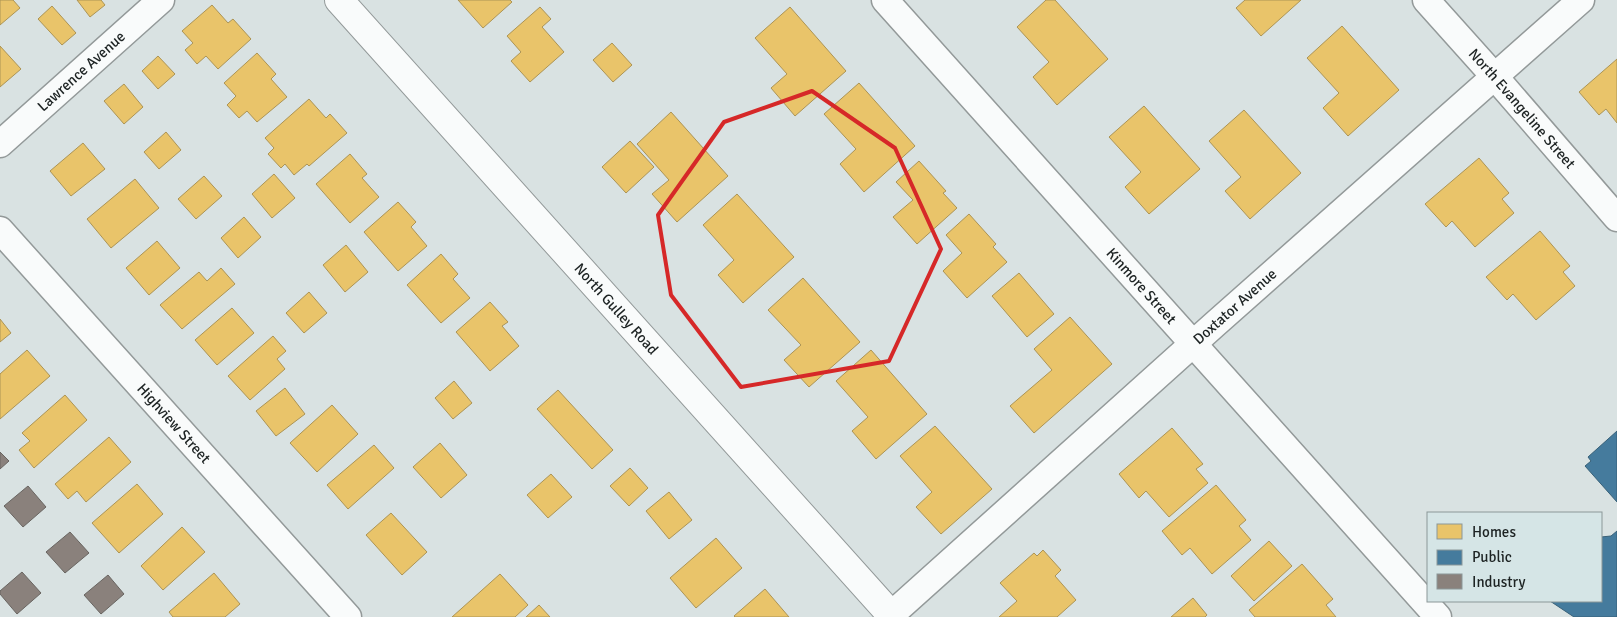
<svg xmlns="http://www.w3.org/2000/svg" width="1617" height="617" font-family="Signika,sans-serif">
<rect width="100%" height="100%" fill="#d9e2e2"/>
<g fill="#e9c46a" stroke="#ac9455">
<polygon points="0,0 13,0 20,8 0,25"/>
<polygon points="77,0 101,0 105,5 90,17"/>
<polygon points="458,0 510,0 512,2 483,28"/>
<polygon points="1046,0 1055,0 1108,59 1057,105 1033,77 1049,62 1017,27"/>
<polygon points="1245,0 1301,0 1261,36 1236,8"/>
<polygon points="212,5 228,23 233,19 251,39 218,69 206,56 197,64 185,50 193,43 182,31"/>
<polygon points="52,6 76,33 62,45 38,19"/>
<polygon points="540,7 551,19 542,27 564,52 530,82 511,61 521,52 507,36"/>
<polygon points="790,7 846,71 795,116 771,88 787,74 755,38"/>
<polygon points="1342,26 1399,90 1348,136 1323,108 1339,93 1307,58"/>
<polygon points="612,43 632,65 613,82 593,60"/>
<polygon points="0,46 21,69 0,87"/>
<polygon points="257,53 276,74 271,79 287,97 257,122 247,111 239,118 227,105 236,96 224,83"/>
<polygon points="158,56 175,74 158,89 142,71"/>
<polygon points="1617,59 1617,123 1606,109 1599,115 1579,92"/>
<polygon points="859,83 915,146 864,192 840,164 856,149 824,114"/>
<polygon points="124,84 143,107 124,124 104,101"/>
<polygon points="309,99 326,118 330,114 347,133 309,166 307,164 294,175 285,164 281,168 268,154 274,148 265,138"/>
<polygon points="1144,106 1200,169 1149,214 1125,187 1141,172 1109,137"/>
<polygon points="1244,110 1301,173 1250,219 1225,191 1241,177 1209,141"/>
<polygon points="671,112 728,176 677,222 652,194 669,180 637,144"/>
<polygon points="166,132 181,150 159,169 144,152"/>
<polygon points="630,141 654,167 626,193 602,167"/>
<polygon points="83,143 105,169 71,196 50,171"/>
<polygon points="350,154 367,174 362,178 379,197 350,223 316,184"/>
<polygon points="1479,158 1509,193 1502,199 1514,213 1475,247 1452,221 1446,227 1425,204"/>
<polygon points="919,161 946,191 943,193 957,208 917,244 893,217 913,200 896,182"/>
<polygon points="274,174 295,198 272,218 252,194"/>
<polygon points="204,176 222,196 196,219 178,199"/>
<polygon points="135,179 159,208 111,248 87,219"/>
<polygon points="737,194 794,257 743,303 718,275 734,260 703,225"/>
<polygon points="398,202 416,222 411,227 427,246 398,271 364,232"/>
<polygon points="969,214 996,244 993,247 1007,262 967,298 943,271 962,253 946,235"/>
<polygon points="244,217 261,237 238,258 221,238"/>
<polygon points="1540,231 1570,266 1563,272 1575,286 1536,320 1513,294 1507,300 1486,277"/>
<polygon points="157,241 180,268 149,295 126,268"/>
<polygon points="346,245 368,272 345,292 323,265"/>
<polygon points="441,254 458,274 453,279 470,298 441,323 407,285"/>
<polygon points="221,268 235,284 182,329 160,305 199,272 207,281"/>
<polygon points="1019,273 1054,314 1027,337 992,296"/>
<polygon points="803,278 860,342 809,387 784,360 801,345 768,310"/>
<polygon points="309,292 327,313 304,333 286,313"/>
<polygon points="490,302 508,322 502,326 519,346 490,371 456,332"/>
<polygon points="232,308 254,333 217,365 195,340"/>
<polygon points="1070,317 1112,364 1034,433 1010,406 1052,370 1034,349"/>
<polygon points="0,319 11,333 0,342"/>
<polygon points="273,336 286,351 277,359 285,369 250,400 228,376"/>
<polygon points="27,350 50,376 0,419 0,374"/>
<polygon points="871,350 927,414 876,459 852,431 868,417 836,381"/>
<polygon points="454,381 472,403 453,419 435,398"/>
<polygon points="285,388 305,414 276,436 256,411"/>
<polygon points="558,390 613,450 592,469 537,409"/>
<polygon points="65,395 87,420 34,468 19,450 30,441 22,433"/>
<polygon points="332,405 358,434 317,472 290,443"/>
<polygon points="935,426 992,489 941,534 916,507 932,492 900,456"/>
<polygon points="1172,428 1203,464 1196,469 1208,483 1169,517 1146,491 1139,498 1119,474"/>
<polygon points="109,437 131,462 86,502 77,491 68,499 55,484"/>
<polygon points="440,443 467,475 441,498 413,467"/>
<polygon points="374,445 394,468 348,509 327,485"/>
<polygon points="630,468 648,488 629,506 610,486"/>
<polygon points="551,474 572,497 548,518 527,495"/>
<polygon points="137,484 163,514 119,553 92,523"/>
<polygon points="1216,485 1246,520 1239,526 1251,540 1212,574 1190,548 1182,555 1162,531"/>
<polygon points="669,492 692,520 669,539 646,511"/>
<polygon points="391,513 427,552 402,575 366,535"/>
<polygon points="182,527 205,552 163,590 141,566"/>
<polygon points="716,538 742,568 696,608 670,578"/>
<polygon points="1269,541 1292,566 1254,601 1231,576"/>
<polygon points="1043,550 1061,570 1055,576 1076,600 1057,617 999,617 1017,601 1000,583 1034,553 1037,556"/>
<polygon points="1302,564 1333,599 1326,605 1336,617 1255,617 1249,610"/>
<polygon points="214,573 240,604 225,617 173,617 169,612"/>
<polygon points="500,574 528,605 515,617 452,617"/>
<polygon points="765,589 789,617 735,617 734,616"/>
<polygon points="1193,598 1207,615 1205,617 1171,617"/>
<polygon points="539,605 550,617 526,617"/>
</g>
<g fill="#457b9d" stroke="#396178">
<polygon points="1617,431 1617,502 1585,466 1591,461 1588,457"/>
<polygon points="1617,531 1617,617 1574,617 1550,601 1601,601 1601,537 1611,536"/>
</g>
<g fill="#8a817c" stroke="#696561">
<polygon points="0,452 9,461 0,469"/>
<polygon points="28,486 46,507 23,527 4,506"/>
<polygon points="70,532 89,553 65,573 46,552"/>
<polygon points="22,572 41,593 17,614 0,594 0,591"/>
<polygon points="108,575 124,594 101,614 84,595"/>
</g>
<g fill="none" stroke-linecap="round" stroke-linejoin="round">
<defs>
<g id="street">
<path id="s1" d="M885 0 1438 617"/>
<path id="s2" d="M1426 0 1495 77 1617 218"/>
<path id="s3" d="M0 144 161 0"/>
<path id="s4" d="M0 230 348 617"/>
<path id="s5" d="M891 615 1214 325 1581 0"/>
</g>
<g id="secondary">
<path id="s6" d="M339 0 893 617"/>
</g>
</defs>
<use href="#street" stroke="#939999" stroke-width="29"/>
<use href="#secondary" stroke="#939999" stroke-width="30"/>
<use href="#street" stroke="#f9fbfb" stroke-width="26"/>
<use href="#secondary" stroke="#f9fbfb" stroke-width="28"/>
</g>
<path fill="none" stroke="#d62828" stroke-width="4" stroke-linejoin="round" d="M812 91 895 148 941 249 889 361 741 387 671 295 658 215 724 122Z"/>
<g text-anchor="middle" stroke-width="5" stroke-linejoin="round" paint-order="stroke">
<g font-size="15" fill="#1d2323" stroke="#d5e5e6">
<text dy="5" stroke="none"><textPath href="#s3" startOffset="109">Lawrence Avenue</textPath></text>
<text dy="5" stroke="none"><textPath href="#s2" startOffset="145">North Evangeline Street</textPath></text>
<text dy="5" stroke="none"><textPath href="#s1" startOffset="384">Kinmore Street</textPath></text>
<text dy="5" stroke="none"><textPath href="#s5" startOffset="462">Doxtator Avenue</textPath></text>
<text dy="5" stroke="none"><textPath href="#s6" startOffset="415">North Gulley Road</textPath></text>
<text dy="5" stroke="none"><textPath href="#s4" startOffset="260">Highview Street</textPath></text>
</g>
</g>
<rect x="1427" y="512" width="175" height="90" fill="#d5e5e6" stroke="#8b9798"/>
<rect x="1437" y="524" width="25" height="15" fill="#e9c46a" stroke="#8b9798"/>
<text x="1472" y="537" font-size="15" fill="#1d2323">Homes</text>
<rect x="1437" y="550" width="25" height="15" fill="#457b9d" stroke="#8b9798"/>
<text x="1472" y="562" font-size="15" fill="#1d2323">Public</text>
<rect x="1437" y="574" width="25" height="15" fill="#8a817c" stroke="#8b9798"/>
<text x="1472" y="587" font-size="15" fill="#1d2323">Industry</text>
</svg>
